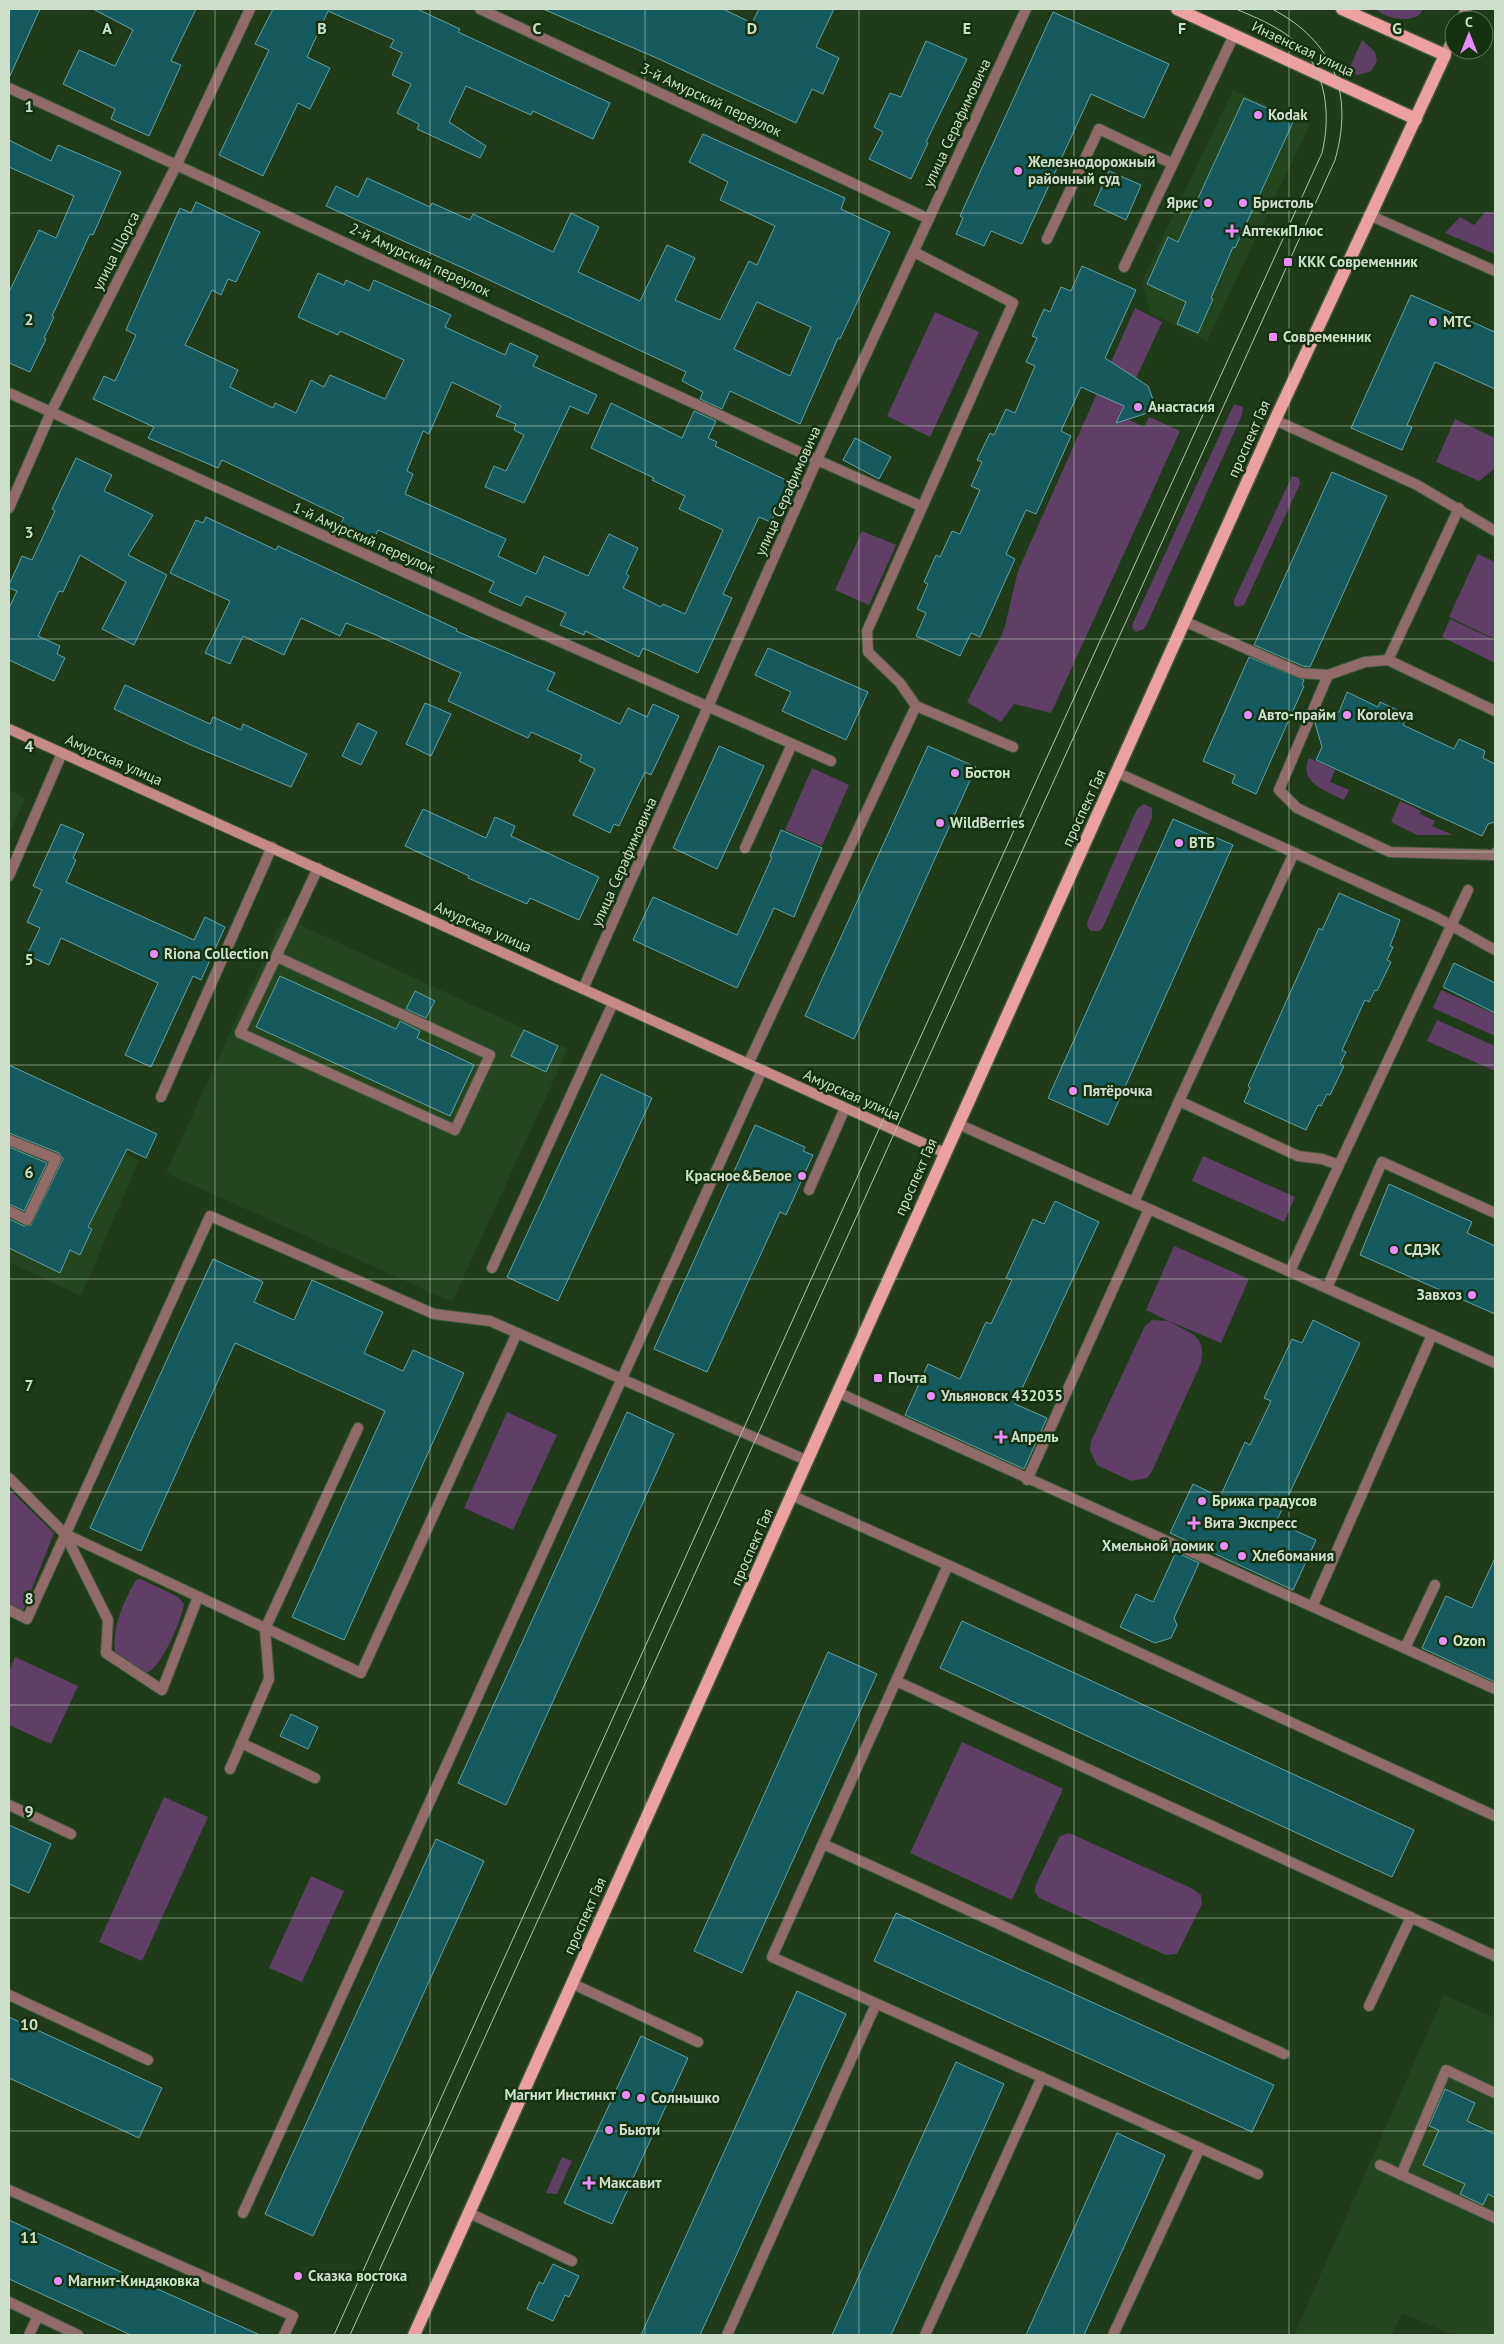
<svg xmlns="http://www.w3.org/2000/svg" width="1504" height="2344" font-family="'PT Sans',sans-serif">
<rect width="100%" height="100%" fill="#1f3b1a"/>
<g fill="#24461f">
<polygon points="1233,90 1310,124 1207,341 1150,313 1142,281"/>
<polygon points="9,790 26,798 9,835"/>
<polygon points="283,917 568,1049 452,1302 166,1173"/>
<polygon points="9,1101 139,1160 81,1296 9,1262"/>
<polygon points="1444,1995 1495,2018 1495,2335 1453,2335 1402,2313 1392,2335 1294,2335"/>
</g>
<g fill="#603f67">
<path d="M1375 9H1423L1419 15C1406 23 1386 18 1375 9Z"/>
<polygon points="1362,40 1375,52 1377,61 1371,71 1358,75 1348,71"/>
<polygon points="1485,212 1495,213 1495,254 1445,233 1460,217 1474,225"/>
<polygon points="1135,308 1162,322 1119,415 1144,427 1149,417 1180,431 1051,713 1014,704 1001,722 967,702 1004,630 1018,571"/>
<polygon points="935,312 979,332 930,437 887,416"/>
<polygon points="1234,404 1243,407 1242,415 1147,624 1144,629 1136,632 1132,628 1133,623"/>
<polygon points="1455,419 1495,438 1495,468 1479,481 1436,462"/>
<polygon points="1292,476 1299,478 1300,484 1244,605 1236,607 1234,604 1234,600"/>
<polygon points="862,531 896,545 869,605 835,590"/>
<polygon points="1478,554 1495,562 1495,639 1449,617"/>
<polygon points="1450,619 1495,640 1495,663 1442,637"/>
<path d="M1309 758 1335 770 1330 782 1349 790 1344 800C1328 792 1297 782 1309 758Z"/>
<polygon points="812,768 849,785 822,846 785,830"/>
<polygon points="1400,801 1421,811 1420,814 1435,821 1432,826 1453,835 1417,835 1391,822"/>
<polygon points="1144,804 1152,808 1152,818 1103,927 1099,931 1091,931 1087,926 1088,920 1137,809"/>
<polygon points="1441,990 1495,1014 1495,1036 1433,1008"/>
<polygon points="1437,1020 1495,1046 1495,1071 1427,1041"/>
<polygon points="1203,1156 1295,1197 1284,1222 1192,1181"/>
<path d="M1174 1246 1249 1279 1221 1343 1169 1321C1189 1334 1207 1334 1201 1363L1152 1471 1147 1478 1131 1481 1097 1465 1090 1450 1091 1441 1145 1326 1152 1320 1168 1321 1146 1310Z"/>
<polygon points="507,1412 557,1435 513,1530 464,1508"/>
<polygon points="9,1489 54,1533 23,1611 9,1604"/>
<path d="M141 1579 178 1597 184 1604C181 1621 161 1670 144 1674L115 1655C112 1627 122 1604 136 1580Z"/>
<polygon points="15,1657 78,1686 51,1744 9,1725 9,1671"/>
<polygon points="962,1742 1063,1789 1012,1900 910,1853"/>
<polygon points="164,1797 208,1817 142,1961 99,1942"/>
<polygon points="1069,1833 1193,1889 1201,1895 1202,1904 1177,1954 1166,1955 1039,1898 1035,1892 1036,1884 1060,1836"/>
<polygon points="311,1876 344,1891 302,1982 269,1968"/>
<polygon points="562,2157 572,2161 557,2194 546,2193"/>
</g>
<g fill="#175a5e" stroke="#61a1a5" fill-rule="evenodd">
<polygon points="9,9 40,9 9,78"/>
<polygon points="93,9 196,9 171,61 181,65 149,136 111,119 115,109 63,84 79,50 115,66 133,30"/>
<polygon points="273,9 417,9 460,29 458,32 610,103 593,139 533,111 531,115 466,86 449,122 486,146 480,158 417,129 419,124 397,113 411,84 392,75 402,53 390,47 394,40 328,11 307,57 330,68 310,109 298,103 263,176 219,155 269,50 255,44"/>
<polygon points="543,9 723,9 752,23 759,9 834,9 816,47 839,58 823,94 812,89 796,123 659,59"/>
<polygon points="1053,12 1169,64 1144,118 1091,94 1022,244 991,231 984,246 956,234 963,218 960,216"/>
<polygon points="926,41 967,59 926,142 928,143 911,179 869,159 883,132 874,127 890,93 901,97"/>
<polygon points="1244,98 1294,120 1235,248 1233,247 1211,298 1213,299 1198,333 1177,324 1186,302 1147,284 1168,237 1178,242"/>
<path d="M703 134 845 198 841 209 890 232 840 339 838 338 800 424 730 391 722 409 700 399 703 392 682 381 686 372 472 272 326 206 336 186 358 197 367 178 430 207 432 203 470 220 473 214 553 252 571 213 599 227 578 272 640 301 667 245 695 258 675 300 720 320 749 261 757 265 775 226 720 200 728 182 689 162ZM757 302 811 327 790 376 734 349Z"/>
<polygon points="9,140 51,161 58,145 121,172 93,235 90,234 52,316 54,317 44,338 46,339 30,372 9,363 9,292 39,230 56,238 74,196 9,167"/>
<polygon points="1109,171 1141,185 1126,220 1094,205"/>
<polygon points="196,202 260,232 236,282 228,279 221,295 212,290 185,345 238,370 230,387 273,408 275,403 296,413 311,380 324,387 330,375 385,399 404,360 340,331 338,335 298,317 318,273 344,285 346,280 369,291 374,280 451,315 445,327 505,355 510,343 538,356 533,366 597,395 588,414 570,406 524,503 485,487 494,466 506,471 524,435 514,430 516,424 496,416 501,406 452,382 429,434 423,431 407,471 413,474 405,494 506,539 498,556 536,574 544,556 588,576 609,534 638,548 626,574 629,576 623,588 661,607 663,604 685,614 723,530 679,509 685,496 652,480 654,478 591,448 611,403 682,438 694,411 716,421 708,438 717,442 715,446 790,482 771,522 759,517 723,594 732,598 698,673 643,648 639,657 585,631 584,635 560,625 566,613 526,596 521,606 489,592 494,582 378,530 373,541 340,525 344,518 222,460 218,468 148,438 154,427 93,399 104,376 115,381 136,335 126,330 180,208 191,213"/>
<polygon points="1082,266 1136,290 1105,358 1148,386 1157,410 1116,423 1124,406 1081,387 1061,431 1071,436 1036,514 1026,510 1006,554 1015,559 980,637 971,633 960,656 916,636 926,613 917,609 928,584 924,582 936,555 940,557 952,531 960,534 980,490 971,486 982,462 977,460 990,433 994,435 1006,409 1015,413 1035,366 1026,362 1037,338 1032,336 1044,309 1050,312 1061,287 1071,291"/>
<polygon points="1411,295 1495,332 1495,389 1435,362 1407,425 1412,427 1402,450 1351,428"/>
<polygon points="855,438 891,457 879,479 843,460"/>
<polygon points="76,458 112,475 104,491 153,515 128,555 167,575 134,645 102,629 126,582 80,555 63,592 59,591 38,636 60,646 57,654 65,658 54,681 9,660 9,608 17,591 9,588 9,585 22,556 32,560 55,511 52,509"/>
<polygon points="1332,472 1387,496 1310,667 1303,666 1254,645"/>
<polygon points="206,517 276,550 278,546 457,629 456,631 555,673 547,690 620,724 628,708 647,717 653,704 679,716 651,775 645,772 619,826 614,824 610,833 573,815 595,769 579,761 582,755 531,732 528,738 448,701 461,673 376,635 346,623 340,636 301,618 284,655 243,636 230,664 205,653 230,601 170,573 196,520 203,523"/>
<polygon points="768,648 868,692 846,740 782,711 791,692 755,675"/>
<polygon points="1249,657 1304,680 1302,685 1304,686 1256,794 1232,783 1235,775 1203,761"/>
<polygon points="125,685 210,724 213,717 241,730 243,724 307,754 291,787 193,746 114,709"/>
<polygon points="1347,692 1378,707 1380,702 1408,715 1403,725 1454,749 1459,739 1485,751 1483,758 1495,764 1495,822 1488,824 1482,836 1316,760 1322,747 1315,723 1319,714 1339,712"/>
<polygon points="425,703 451,714 431,756 406,744"/>
<polygon points="358,723 377,732 361,765 342,756"/>
<polygon points="719,746 764,766 717,869 673,848"/>
<polygon points="928,746 976,767 854,1039 805,1016"/>
<polygon points="423,809 486,838 495,817 515,826 511,836 599,877 579,920 530,898 527,904 468,878 469,876 405,846"/>
<polygon points="1173,819 1233,845 1108,1125 1048,1098"/>
<polygon points="61,824 84,834 73,858 76,860 66,882 194,940 205,917 225,927 201,980 193,976 151,1067 125,1055 158,983 61,938 49,965 27,955 40,928 27,922 42,890 33,886"/>
<polygon points="781,830 822,848 794,917 774,908 737,988 633,940 653,897 737,935 772,857 770,856"/>
<polygon points="1339,893 1400,920 1390,946 1393,947 1387,960 1391,962 1377,991 1375,990 1369,1002 1365,1000 1342,1050 1346,1052 1340,1064 1344,1066 1330,1095 1327,1094 1321,1106 1318,1105 1306,1130 1244,1102 1250,1088 1248,1086 1300,971 1319,928 1322,930"/>
<polygon points="1454,963 1495,983 1495,1013 1443,987"/>
<polygon points="280,976 396,1029 400,1021 420,1031 417,1038 474,1065 450,1116 256,1027"/>
<polygon points="415,991 435,1001 426,1018 406,1009"/>
<polygon points="524,1030 558,1046 546,1072 511,1056"/>
<polygon points="9,1065 157,1134 146,1158 127,1149 88,1227 92,1229 80,1255 70,1250 60,1273 9,1248 9,1219 24,1226 31,1225 63,1159 59,1153 9,1133"/>
<polygon points="601,1074 652,1098 558,1301 507,1277"/>
<polygon points="755,1125 805,1147 803,1151 813,1155 786,1215 780,1212 707,1372 654,1349"/>
<polygon points="9,1147 47,1163 24,1211 9,1204"/>
<polygon points="1389,1184 1472,1222 1467,1233 1495,1246 1495,1314 1360,1255"/>
<polygon points="1055,1201 1099,1222 1015,1404 1047,1418 1024,1469 905,1415 928,1364 960,1379 986,1322 991,1324 1012,1280 1006,1278 1033,1219 1044,1224"/>
<polygon points="213,1259 263,1282 254,1302 294,1320 312,1280 383,1312 364,1353 403,1371 413,1350 464,1373 344,1640 292,1617 385,1411 235,1343 141,1551 90,1528"/>
<polygon points="1313,1320 1360,1343 1276,1522 1316,1540 1293,1590 1170,1533 1193,1484 1220,1497 1245,1442 1250,1445 1271,1401 1264,1398 1292,1339 1302,1343"/>
<polygon points="627,1412 674,1434 506,1805 458,1783"/>
<polygon points="1176,1552 1199,1563 1174,1618 1177,1625 1171,1638 1155,1643 1120,1627 1136,1594 1153,1602"/>
<polygon points="1495,1558 1495,1682 1422,1648 1446,1596 1472,1608"/>
<polygon points="962,1621 1414,1830 1392,1877 940,1668"/>
<polygon points="828,1652 877,1674 742,1973 694,1951"/>
<polygon points="291,1714 318,1727 308,1749 280,1736"/>
<polygon points="9,1825 51,1844 29,1893 9,1884"/>
<polygon points="436,1839 484,1861 313,2236 265,2214"/>
<polygon points="896,1913 1274,2085 1252,2132 874,1961"/>
<polygon points="797,1991 846,2014 700,2335 641,2335"/>
<polygon points="9,2017 162,2088 139,2138 9,2078"/>
<polygon points="641,2036 688,2058 612,2224 564,2203"/>
<polygon points="956,2062 1004,2084 953,2198 891,2335 832,2335"/>
<polygon points="1445,2089 1475,2103 1467,2121 1495,2134 1495,2198 1488,2194 1483,2205 1460,2194 1465,2184 1423,2165 1439,2130 1429,2126"/>
<polygon points="1117,2133 1165,2155 1147,2196 1084,2335 1026,2335"/>
<polygon points="9,2220 162,2291 260,2335 131,2335 9,2279"/>
<polygon points="553,2264 579,2276 569,2297 565,2295 553,2321 527,2309 539,2282 543,2284"/>
</g>
<g fill="none" stroke-linecap="round" stroke-linejoin="round">
<defs>
<g id="lane">
<polyline points="1047,239 1099,129 1173,164"/>
<polyline points="914,252 1013,303 867,631 868,652 900,683 916,706"/>
<polyline points="1124,267 1234,35"/>
<polyline points="1275,420 1417,485 1495,531"/>
<polyline points="817,460 921,506"/>
<polyline points="1186,622 1301,673 1328,675 1365,662 1388,660 1495,711"/>
<polyline points="1388,660 1459,508"/>
<polyline points="1328,675 1279,790 1297,808 1390,852 1494,855 1495,853"/>
<polyline points="709,707 831,761"/>
<polyline points="1118,773 1436,917 1495,950"/>
<polyline points="745,848 792,744"/>
<polyline points="9,876 62,753"/>
<polyline points="277,957 490,1055 455,1130 240,1033 318,868"/>
<polyline points="748,1064 916,706 1013,747"/>
<polyline points="161,1097 272,847"/>
<polyline points="9,1140 56,1159 27,1220 9,1211"/>
<polyline points="1339,1165 1468,890"/>
<polyline points="809,1190 845,1108"/>
<polyline points="1134,1202 1179,1101"/>
<polyline points="492,1268 613,1003"/>
<polyline points="1290,1271 1339,1165 1322,1159 1298,1156 1179,1101 1294,853"/>
<polyline points="1327,1288 1382,1162 1495,1213"/>
<path d="M839 1393C1057 1493 1277 1589 1495 1689"/>
<polyline points="9,1478 65,1534 108,1620 106,1653 162,1690 198,1597"/>
<polyline points="1027,1480 1149,1209"/>
<polyline points="793,1496 948,1565 1495,1816"/>
<polyline points="65,1534 361,1673 517,1333"/>
<polyline points="948,1565 772,1957 1200,2148 1113,2335"/>
<polyline points="1313,1605 1432,1335"/>
<polyline points="9,1610 27,1619 210,1216 434,1314 490,1321 808,1461"/>
<polyline points="1405,1648 1435,1585"/>
<polyline points="896,1681 1495,1956"/>
<polyline points="241,1743 315,1778"/>
<polyline points="230,1769 269,1679 265,1629 358,1428"/>
<polyline points="9,1805 71,1834"/>
<polyline points="823,1844 1284,2054"/>
<polyline points="573,1984 698,2042"/>
<polyline points="9,1995 148,2060"/>
<polyline points="1369,2006 1411,1917"/>
<polyline points="1200,2148 1258,2174"/>
<polyline points="1380,2165 1495,2218"/>
<polyline points="1401,2175 1446,2070 1495,2093"/>
<polyline points="9,2190 293,2316 284,2335"/>
<polyline points="243,2213 762,1070"/>
<polyline points="469,2213 572,2261"/>
<polyline points="9,2302 78,2335"/>
<polyline points="29,2335 38,2316"/>
<polyline points="727,2335 876,2004"/>
<polyline points="925,2335 1042,2077"/>
</g>
<g id="street">
<polyline points="480,9 929,219"/>
<polyline points="9,88 817,460"/>
<polyline points="1369,215 1495,271"/>
<polyline points="9,393 497,614 709,707"/>
<polyline points="9,508 51,412 177,164 250,9"/>
<polyline points="583,989 817,460 1026,9"/>
<polyline points="958,1124 1495,1363"/>
</g>
<g id="secondary">
<polyline points="1461,20 1466,9"/>
<polyline points="1445,55 1454,35"/>
<polyline points="9,729 945,1153"/>
</g>
<g id="primary">
<polyline points="1177,9 1416,119"/>
<polyline points="414,2335 1275,420 1445,55 1342,9"/>
</g>
</defs>
<use href="#lane" stroke="#3e593a" stroke-width="12"/>
<use href="#street" stroke="#3e593a" stroke-width="12"/>
<use href="#secondary" stroke="#3e593a" stroke-width="12"/>
<use href="#primary" stroke="#3e593a" stroke-width="15"/>
<use href="#lane" stroke="#906b69" stroke-width="10"/>
<use href="#street" stroke="#906b69" stroke-width="10"/>
<use href="#secondary" stroke="#c48988" stroke-width="10"/>
<use href="#primary" stroke="#eda19f" stroke-width="12"/>
<g stroke="#b0c2ac" stroke-width="1">
<path d="M334 2335 1043 766 1322 153C1331 116 1327 70 1296 42 1279 27 1257 18 1236 9"/>
<path d="M350 2335 1335 160C1354 94 1334 41 1272 9"/>
</g>
</g>
<path fill="none" stroke="#cedfcb" stroke-width="1" stroke-opacity="0.55" d="M215 9V2335M430 9V2335M645 9V2335M859 9V2335M1074 9V2335M1289 9V2335M9 213H1495M9 426H1495M9 639H1495M9 852H1495M9 1065H1495M9 1279H1495M9 1492H1495M9 1705H1495M9 1918H1495M9 2131H1495"/>
<g fill="#ea8dfc" stroke="#143110" stroke-width="2">
<circle cx="1258" cy="115" r="5"/>
<circle cx="1018" cy="171" r="5"/>
<circle cx="1208" cy="203" r="5"/>
<circle cx="1243" cy="203" r="5"/>
<path d="M1229.5 223.5h5v5h5v5h-5v5h-5v-5h-5v-5h5z"/>
<rect x="1283" y="257" width="10" height="10" rx="2.5"/>
<circle cx="1433" cy="322" r="5"/>
<rect x="1268" y="332" width="10" height="10" rx="2.5"/>
<circle cx="1138" cy="407" r="5"/>
<circle cx="1248" cy="715" r="5"/>
<circle cx="1347" cy="715" r="5"/>
<circle cx="955" cy="773" r="5"/>
<circle cx="940" cy="823" r="5"/>
<circle cx="1179" cy="843" r="5"/>
<circle cx="154" cy="954" r="5"/>
<circle cx="1073" cy="1091" r="5"/>
<circle cx="802" cy="1176" r="5"/>
<circle cx="1394" cy="1250" r="5"/>
<circle cx="1472" cy="1295" r="5"/>
<rect x="873" y="1373" width="10" height="10" rx="2.5"/>
<circle cx="931" cy="1396" r="5"/>
<path d="M998.5 1429.5h5v5h5v5h-5v5h-5v-5h-5v-5h5z"/>
<circle cx="1202" cy="1501" r="5"/>
<path d="M1191.5 1515.5h5v5h5v5h-5v5h-5v-5h-5v-5h5z"/>
<circle cx="1224" cy="1546" r="5"/>
<circle cx="1242" cy="1556" r="5"/>
<circle cx="1443" cy="1641" r="5"/>
<circle cx="626" cy="2095" r="5"/>
<circle cx="641" cy="2098" r="5"/>
<circle cx="609" cy="2130" r="5"/>
<path d="M586.5 2175.5h5v5h5v5h-5v5h-5v-5h-5v-5h5z"/>
<circle cx="298" cy="2276" r="5"/>
<circle cx="58" cy="2281" r="5"/>
</g>
<g text-anchor="middle" stroke-width="5" stroke-linejoin="round" paint-order="stroke">
<g font-size="15" fill="#cedfcb" stroke="#143110">
<text transform="translate(1303 49) rotate(25)" y="5">Инзенская улица</text>
<text transform="translate(711 100) rotate(25)" y="5">3-й Амурский переулок</text>
<text transform="translate(957 123) rotate(-65)" y="5">улица Серафимовича</text>
<text transform="translate(116 251) rotate(-63)" y="5">улица Щорса</text>
<text transform="translate(420 260) rotate(25)" y="5">2-й Амурский переулок</text>
<text transform="translate(1249 439) rotate(-66)" y="5">проспект Гая</text>
<text transform="translate(788 491) rotate(-66)" y="5">улица Серафимовича</text>
<text transform="translate(364 538) rotate(24)" y="5">1-й Амурский переулок</text>
<text transform="translate(114 760) rotate(24)" y="5">Амурская улица</text>
<text transform="translate(1084 808) rotate(-65)" y="5">проспект Гая</text>
<text transform="translate(624 862) rotate(-66)" y="5">улица Серафимовича</text>
<text transform="translate(483 927) rotate(24)" y="5">Амурская улица</text>
<text transform="translate(852 1095) rotate(24)" y="5">Амурская улица</text>
<text transform="translate(916 1177) rotate(-66)" y="5">проспект Гая</text>
<text transform="translate(752 1547) rotate(-66)" y="5">проспект Гая</text>
<text transform="translate(585 1916) rotate(-66)" y="5">проспект Гая</text>
</g>
<g font-size="15" font-weight="bold" fill="#cedfcb" stroke="#143110" text-anchor="start">
<text x="1268" y="120">Kodak</text>
<text x="1028" y="167">Железнодорожный<tspan x="1028" dy="17">районный суд</tspan></text>
<text x="1198" y="208" text-anchor="end">Ярис</text>
<text x="1253" y="208">Бристоль</text>
<text x="1242" y="236">АптекиПлюс</text>
<text x="1298" y="267">ККК Современник</text>
<text x="1443" y="327">МТС</text>
<text x="1283" y="342">Современник</text>
<text x="1148" y="412">Анастасия</text>
<text x="1258" y="720">Авто-прайм</text>
<text x="1357" y="720">Koroleva</text>
<text x="965" y="778">Бостон</text>
<text x="950" y="828">WildBerries</text>
<text x="1189" y="848">ВТБ</text>
<text x="164" y="959">Riona Collection</text>
<text x="1083" y="1096">Пятёрочка</text>
<text x="792" y="1181" text-anchor="end">Красное&amp;Белое</text>
<text x="1404" y="1255">СДЭК</text>
<text x="1462" y="1300" text-anchor="end">Завхоз</text>
<text x="888" y="1383">Почта</text>
<text x="941" y="1401">Ульяновск 432035</text>
<text x="1011" y="1442">Апрель</text>
<text x="1212" y="1506">Брижа градусов</text>
<text x="1204" y="1528">Вита Экспресс</text>
<text x="1214" y="1551" text-anchor="end">Хмельной домик</text>
<text x="1252" y="1561">Хлебомания</text>
<text x="1453" y="1646">Ozon</text>
<text x="616" y="2100" text-anchor="end">Магнит Инстинкт</text>
<text x="651" y="2103">Солнышко</text>
<text x="619" y="2135">Бьюти</text>
<text x="599" y="2188">Максавит</text>
<text x="308" y="2281">Сказка востока</text>
<text x="68" y="2286">Магнит-Киндяковка</text>
</g>
</g>
<g font-size="16" text-anchor="middle" font-weight="bold" fill="#cedfcb" stroke="#143110" stroke-width="5" stroke-linejoin="round" paint-order="stroke">
<text x="107" y="34">A</text>
<text x="322" y="34">B</text>
<text x="537" y="34">C</text>
<text x="752" y="34">D</text>
<text x="967" y="34">E</text>
<text x="1182" y="34">F</text>
<text x="1397" y="34">G</text>
<text x="29" y="112">1</text>
<text x="29" y="325">2</text>
<text x="29" y="538">3</text>
<text x="29" y="752">4</text>
<text x="29" y="965">5</text>
<text x="29" y="1178">6</text>
<text x="29" y="1391">7</text>
<text x="29" y="1604">8</text>
<text x="29" y="1817">9</text>
<text x="29" y="2030">10</text>
<text x="29" y="2243">11</text>
</g>
<rect width="1504" height="2344" fill="none" stroke="#cedfcb" stroke-width="20"/>
<g transform="translate(1469 35)"><circle r="24" fill="#143110" stroke="#5e775b"/>
<path d="M0-4L9 19L0 12L-9 19Z" fill="#ea8dfc"/>
<text y="-8" font-size="14" font-weight="bold" text-anchor="middle" fill="#cedfcb">С</text>
</g>
</svg>
